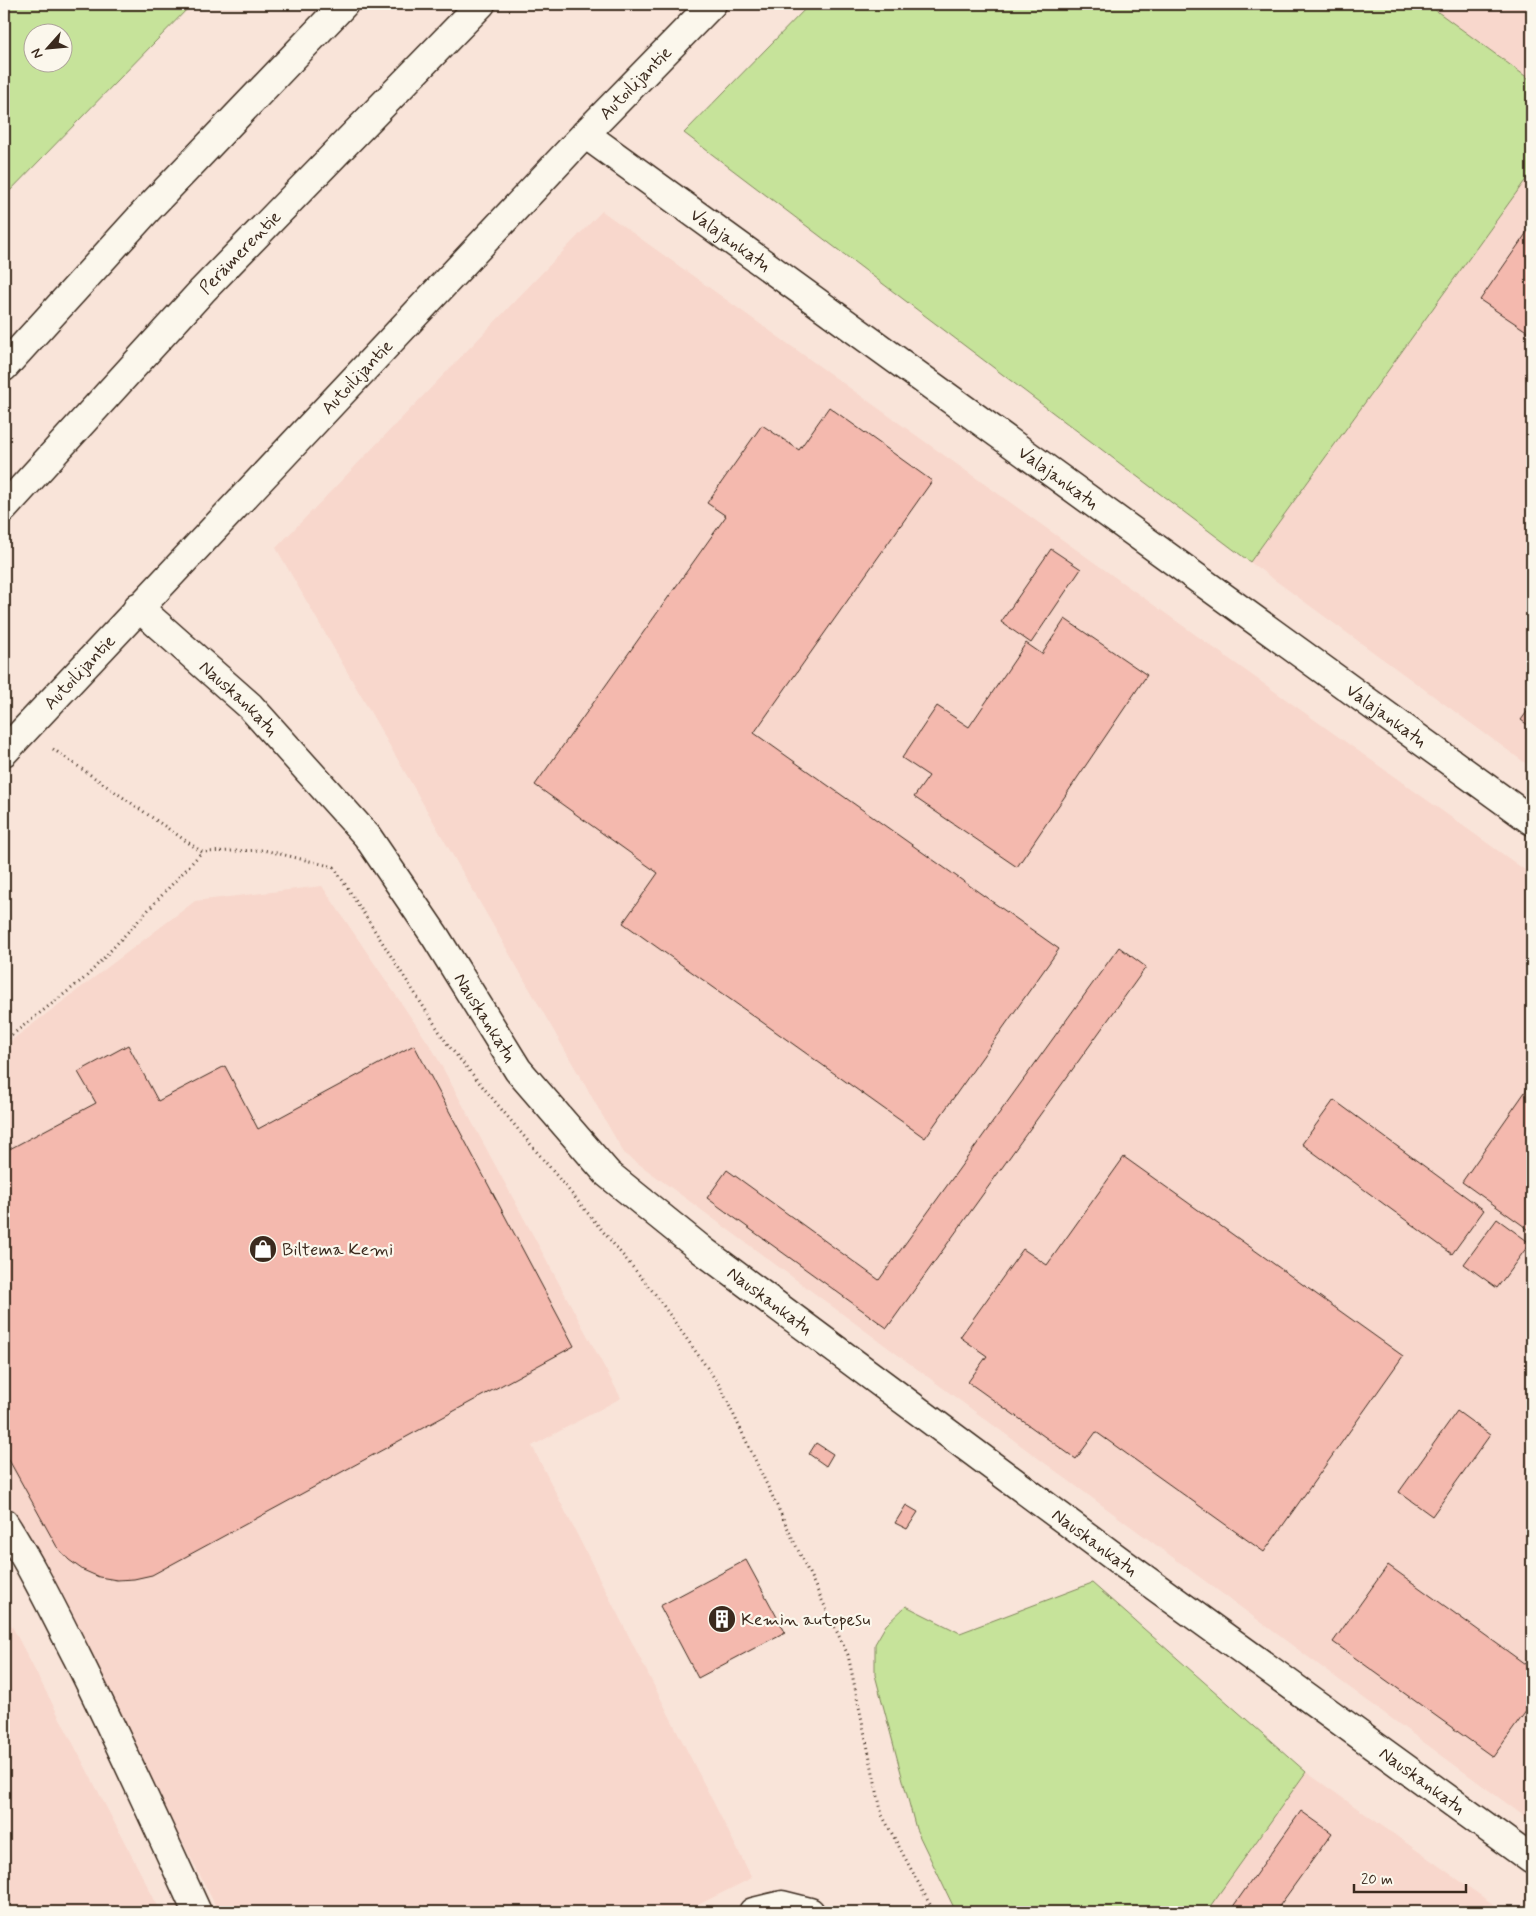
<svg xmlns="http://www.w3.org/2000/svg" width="1536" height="1916" font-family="Mynerve,sans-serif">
<rect width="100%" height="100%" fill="#f9e4d9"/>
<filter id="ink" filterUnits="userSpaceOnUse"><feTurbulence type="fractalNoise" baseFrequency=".02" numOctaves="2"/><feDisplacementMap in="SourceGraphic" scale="10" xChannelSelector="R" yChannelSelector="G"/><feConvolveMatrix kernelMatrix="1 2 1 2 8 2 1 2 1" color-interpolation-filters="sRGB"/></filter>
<g filter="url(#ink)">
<g fill="#f8d7cc">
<polygon points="1427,4 1532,4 1532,81"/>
<polygon points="1532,171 1532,768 1250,562"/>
<polygon points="602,211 1532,875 1532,1822 624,1153 276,548"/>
<polygon points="322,886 433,1050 621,1398 532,1446 752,1878 684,1912 219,1912 4,1500 4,1046 195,901"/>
<polygon points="4,1611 161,1912 4,1912"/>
<polygon points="1306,1772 1504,1912 1206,1912"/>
</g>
<g fill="#c6e39a" stroke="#80865c" fill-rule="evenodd">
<path d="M4 4H192L4 197ZM32 32H62V62H32Z"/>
<polygon points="810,4 1427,4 1532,81 1532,171 1250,562 684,133"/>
<polygon points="1092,1583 1306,1772 1206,1912 956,1912 916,1829 875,1675 875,1644 886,1625 906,1606 960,1633"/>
</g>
<g fill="#f4b9ae" stroke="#3b2a1e">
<polygon points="1532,225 1532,332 1531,334 1480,300"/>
<polygon points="829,407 932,481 754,733 1059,949 925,1138 623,923 658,873 535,785 726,516 707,503 762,425 799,450"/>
<polygon points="1051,549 1081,569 1031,643 1001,622"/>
<polygon points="1065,619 1147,675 1017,867 914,797 929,776 902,758 937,706 969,727 1026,643 1042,654"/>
<polygon points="1532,705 1532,728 1521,720"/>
<polygon points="1119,947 1146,967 887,1328 707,1198 727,1170 879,1280"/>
<polygon points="128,1045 158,1101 225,1066 258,1129 414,1045 574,1346 152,1575 134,1579 117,1580 99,1577 83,1570 69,1560 57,1547 4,1451 4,1152 96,1103 78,1072"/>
<polygon points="1532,1082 1532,1232 1462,1182"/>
<polygon points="1334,1100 1484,1210 1452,1254 1302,1144"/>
<polygon points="1124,1157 1403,1356 1264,1552 1096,1432 1076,1459 968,1382 987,1356 960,1337 1023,1249 1047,1265"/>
<polygon points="1497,1219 1530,1243 1497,1288 1464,1264"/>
<polygon points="1457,1411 1490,1435 1432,1516 1399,1492"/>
<polygon points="816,1443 833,1454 826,1466 809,1454"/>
<polygon points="906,1505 918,1512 907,1529 895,1523"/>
<polygon points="746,1560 785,1632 698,1678 660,1606"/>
<polygon points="1388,1565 1532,1669 1532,1703 1493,1757 1333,1642"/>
<polygon points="1301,1811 1332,1833 1275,1912 1239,1912 1232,1908"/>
</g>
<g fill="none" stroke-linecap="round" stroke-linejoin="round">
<defs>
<g id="street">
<path id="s1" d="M585 134 1532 821"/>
<path id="s2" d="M138 607 250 706 367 836 435 936 518 1070 608 1174 702 1250 1124 1564 1532 1860"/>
<path id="s3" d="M4 752 585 134 712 4"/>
<path d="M4 1523C32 1566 54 1612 77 1657 119 1741 158 1827 197 1912"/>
<polyline points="753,1912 782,1905 810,1912"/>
</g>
<g id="highway">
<polyline points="4,367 148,209 344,4"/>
<path id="s4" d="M4 508 202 291 481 4"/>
</g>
</defs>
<use href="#street" stroke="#3b2a1e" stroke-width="31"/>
<use href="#highway" stroke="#3b2a1e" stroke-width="31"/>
<g stroke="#3b2a1e" stroke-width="3" stroke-dasharray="1 4" stroke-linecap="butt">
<polyline points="53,749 202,852 264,850 334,867 448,1045 655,1294 720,1386 848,1655 882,1815 934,1912"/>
<polyline points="4,1041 86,977 202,852"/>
</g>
<use href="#street" stroke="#fbf7ec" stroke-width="28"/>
<use href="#highway" stroke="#fbf7ec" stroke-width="28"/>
</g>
</g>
<defs>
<symbol id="shop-disc" viewBox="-11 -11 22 22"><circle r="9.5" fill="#3b2a1e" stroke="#fbf7ec"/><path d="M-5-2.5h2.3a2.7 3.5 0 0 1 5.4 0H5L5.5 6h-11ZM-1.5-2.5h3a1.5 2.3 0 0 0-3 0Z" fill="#fff"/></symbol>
<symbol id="building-disc" viewBox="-11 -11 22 22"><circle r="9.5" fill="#3b2a1e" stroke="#fbf7ec"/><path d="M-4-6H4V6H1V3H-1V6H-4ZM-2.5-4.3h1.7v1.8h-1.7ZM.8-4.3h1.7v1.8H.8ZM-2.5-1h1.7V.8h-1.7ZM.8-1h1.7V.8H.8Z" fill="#fff"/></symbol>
</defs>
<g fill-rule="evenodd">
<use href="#shop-disc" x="247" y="1233" width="32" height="32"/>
<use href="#building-disc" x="706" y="1603" width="32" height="32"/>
</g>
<g text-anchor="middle" stroke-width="4.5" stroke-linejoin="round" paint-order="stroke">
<g font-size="18" fill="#3b2a1e" stroke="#fbf7ec">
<text dy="6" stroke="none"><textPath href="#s3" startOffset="920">Autoilijantie</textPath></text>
<text dy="6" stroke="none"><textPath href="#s1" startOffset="180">Valajankatu</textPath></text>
<text dy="6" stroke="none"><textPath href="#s4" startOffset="348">Perämerentie</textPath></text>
<text dy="6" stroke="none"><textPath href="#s3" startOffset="515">Autoilijantie</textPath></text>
<text dy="6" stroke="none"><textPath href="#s1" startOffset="585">Valajankatu</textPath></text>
<text dy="6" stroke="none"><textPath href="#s3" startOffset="110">Autoilijantie</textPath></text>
<text dy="6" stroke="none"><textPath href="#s2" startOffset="136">Nauskankatu</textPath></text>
<text dy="6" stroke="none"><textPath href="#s1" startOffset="990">Valajankatu</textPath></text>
<text dy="6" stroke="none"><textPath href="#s2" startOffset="541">Nauskankatu</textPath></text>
<text dy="6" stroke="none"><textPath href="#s2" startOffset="946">Nauskankatu</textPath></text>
<text dy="6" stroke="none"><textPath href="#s2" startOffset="1351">Nauskankatu</textPath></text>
<text dy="6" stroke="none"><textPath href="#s2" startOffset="1756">Nauskankatu</textPath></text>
</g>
<g font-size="18" fill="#3b2a1e" stroke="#fbf7ec" text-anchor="start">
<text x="282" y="1255">Biltema Kemi</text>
<text x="741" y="1625">Kemin autopesu</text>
</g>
</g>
<rect width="1536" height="1916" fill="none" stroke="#fbf7ec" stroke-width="20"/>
<rect x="10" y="10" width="1516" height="1896" fill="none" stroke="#3b2a1e" stroke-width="2" filter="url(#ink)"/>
<g transform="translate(48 48) rotate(243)"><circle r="24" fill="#fbf7ec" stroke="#aea59a"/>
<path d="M0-4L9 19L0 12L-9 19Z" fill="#3b2a1e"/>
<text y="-8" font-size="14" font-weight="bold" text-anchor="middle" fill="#3b2a1e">N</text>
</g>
<path d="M1354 1884v8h112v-8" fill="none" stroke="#3b2a1e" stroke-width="2.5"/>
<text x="1361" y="1884" font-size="15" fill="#3b2a1e" stroke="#fbf7ec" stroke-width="4" paint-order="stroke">20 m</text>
</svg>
